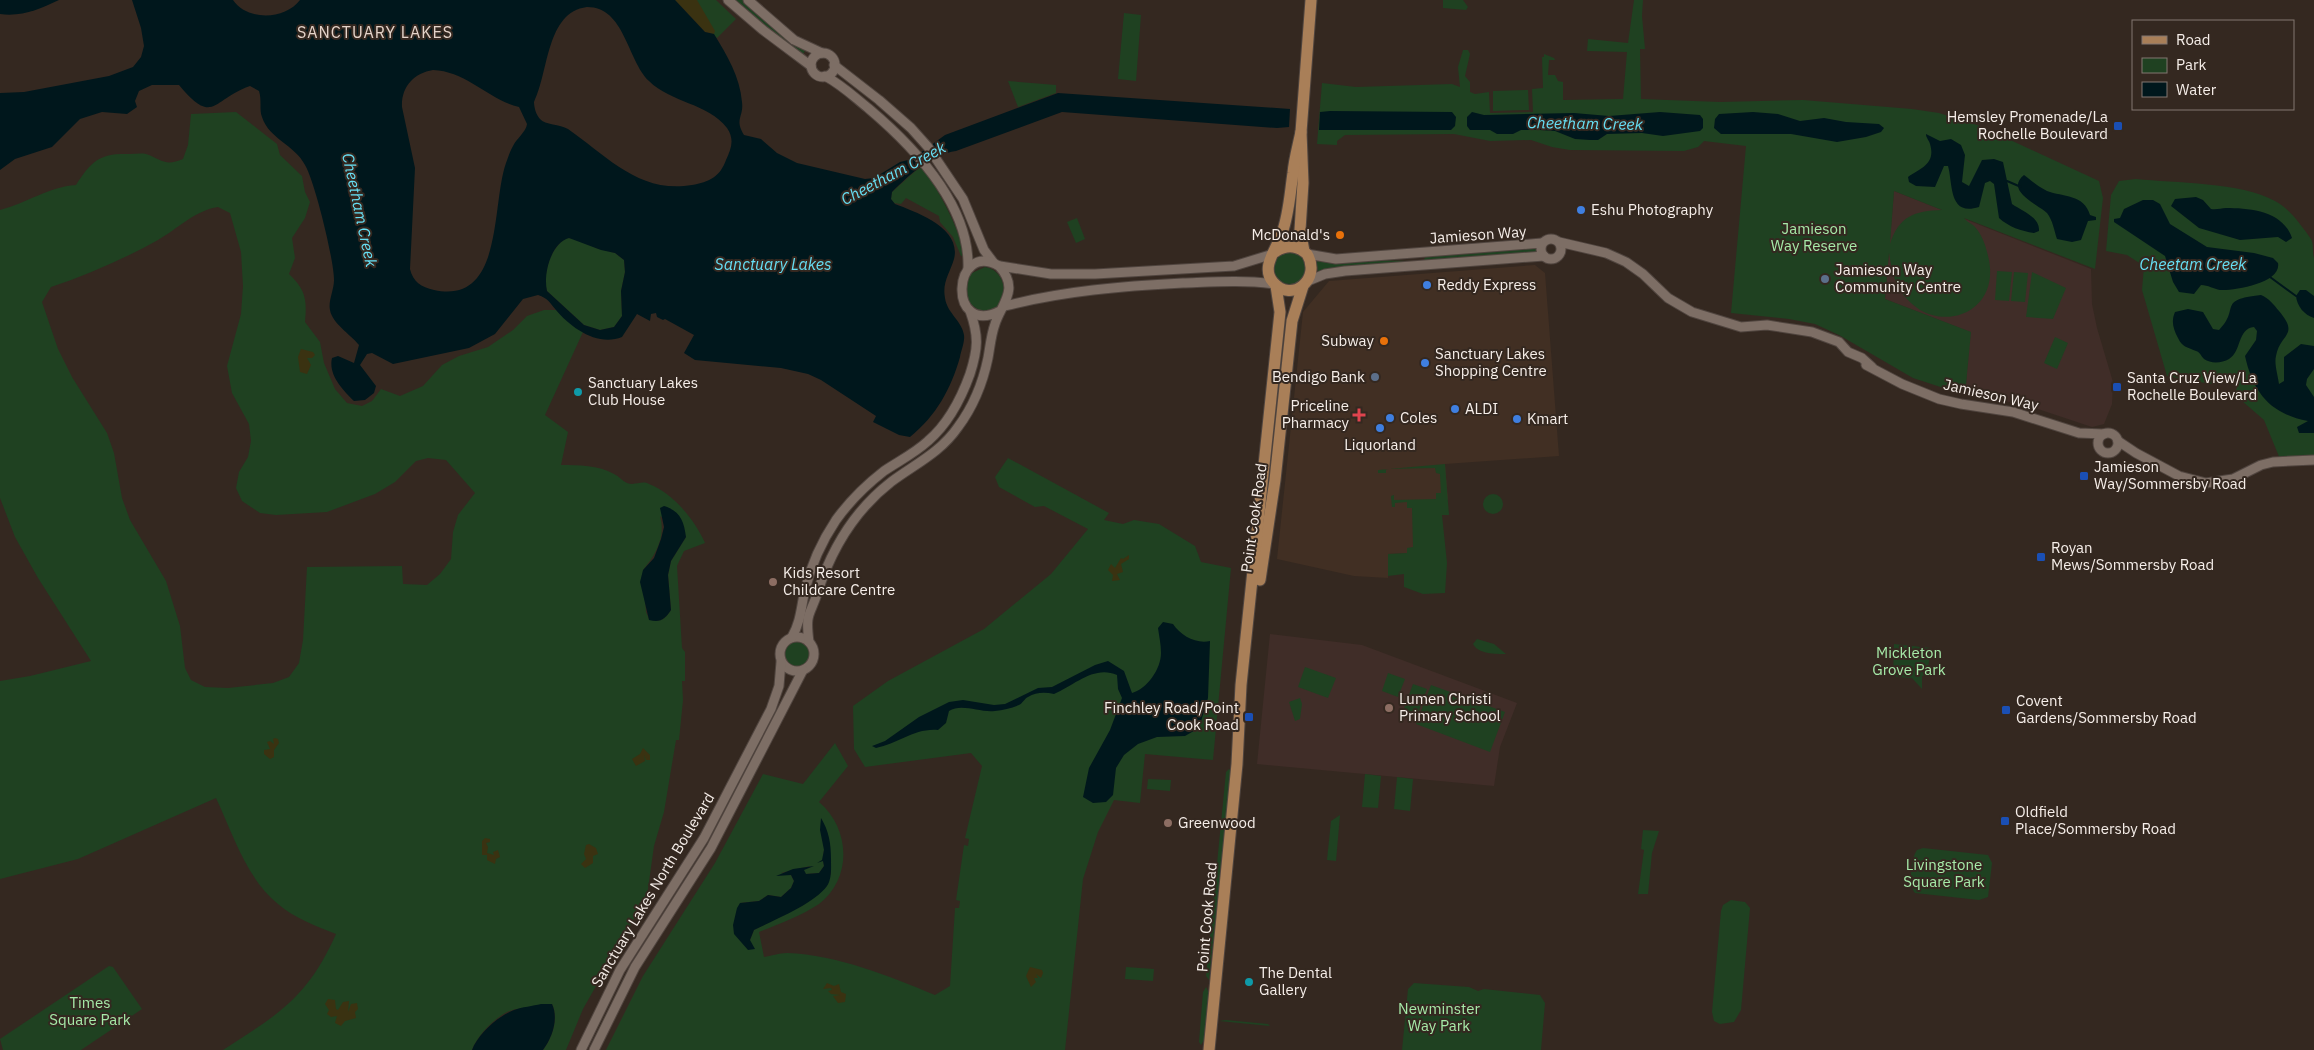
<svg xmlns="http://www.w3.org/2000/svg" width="2314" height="1050" font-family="'IBM Plex Sans',sans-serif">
<rect width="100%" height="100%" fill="#342820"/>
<polygon fill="#412f23" points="1535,265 1545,273 1559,456 1445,464 1448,499 1414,553 1388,554 1388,578 1354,576 1277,559 1303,312 1329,281"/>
<g fill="#402d28">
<polygon points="1894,191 2091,269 2092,304 2097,328 2113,382 2112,404 2104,424 2092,427 2023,404 1965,395 1970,332 1885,299"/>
<polygon points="1270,634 1362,645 1517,703 1500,747 1494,786 1257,764"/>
</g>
<g fill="#1f4121" fill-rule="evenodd">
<polygon points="675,0 716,0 736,19 717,38"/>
<polygon points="734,0 743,0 805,51 803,54 771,32"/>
<polygon points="1443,0 1463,0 1468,7 1466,10 1443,8"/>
<path d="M1634 0H1643L1642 16 1645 49H1640L1641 99 1720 102 1803 100 1912 109 1939 113 1980 126 2099 181 2103 198 2095 269 1964 218C1966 221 1970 223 1973 225 1980 231 1985 243 1987 252 2007 318 1927 341 1898 286 1892 275 1891 264 1889 253L1885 299 1971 332 1965 395 1913 378 1839 335 1815 324 1789 319 1731 313 1746 146 1704 141 1698 147 1684 151 1570 150 1552 147 1531 140 1490 141 1454 134 1345 135 1337 141V145L1317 144 1322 83 1356 87 1452 84 1460 87 1458 67 1463 50H1468L1470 54 1465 76 1470 82V92L1475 94 1489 92 1490 113 1533 112 1532 89 1543 88 1542 57H1544V54L1554 58 1555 60H1549L1548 75H1555L1558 81 1563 82V100L1623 99 1627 52 1587 51 1588 39 1628 43ZM1894 191 1942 210C1914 211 1899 216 1890 244Z"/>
<polygon points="1124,13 1141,15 1136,81 1118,79"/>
<polygon points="1008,81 1056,85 1056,93 1018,107"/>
<polygon points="1528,90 1529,110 1493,111 1493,91"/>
<path d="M236 112 277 144 280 155 302 176 305 192 310 202 305 218 292 238 295 258 289 274C306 290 307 300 305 322L320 342 324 363 335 389 347 403 362 406 372 401 381 389 400 396 423 386 442 365 459 356 488 347 513 330 527 316 544 310H556L583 332 545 415 568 432 561 465C579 465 598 465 614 474 619 476 622 481 627 483 635 486 642 480 649 484 673 493 695 520 705 543L684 551 677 566 682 648 685 652V681H682L683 700 679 740H676L664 812 654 846 647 896 583 1009 566 1050H543C552 1038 559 1019 552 1004 540 1006 529 1008 517 1009 500 1011 477 1035 472 1050H223C279 1014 308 997 336 934 316 926 294 918 278 904 246 878 233 834 216 798L78 859 0 879V681L30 676 91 661 38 578 15 537 0 498V210C27 203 48 187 76 185 92 160 100 153 130 154 135 154 141 153 146 154 161 159 165 167 183 159L188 145 191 114ZM218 207 230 213 241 252 243 286 241 314 227 366 232 393 249 424 251 441 248 457 239 472 236 488 242 501 260 513 276 515 327 512 375 494 395 482 416 461 428 458 446 460 475 493 458 515 453 532 451 559 440 574 427 585 403 584 402 566 307 567 303 640 299 663 289 677 273 683 228 688 205 687 191 680 185 668 180 626 166 581 130 520 122 498 114 453 107 433 72 377 58 349 42 302 51 287C87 275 124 259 158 240 177 229 196 210 218 207ZM660 516 686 537 671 561 668 575 671 610C664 620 660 623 649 619L646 612 643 570C656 554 666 537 660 516Z"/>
<path d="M921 166C941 194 956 222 965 255L961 256 953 237 940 222 939 216 906 198 901 204 894 203 891 199 892 192Z"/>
<path d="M2136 179C2175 183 2241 182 2275 201 2290 209 2301 225 2311 239 2314 244 2312 252 2314 258V456L2280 459 2264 420 2234 394 2237 388 2234 380C2225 378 2219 384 2211 384L2167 376 2142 290 2144 266 2127 255 2106 251 2111 195 2119 181Z"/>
<polygon points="1077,218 1085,239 1076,243 1067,222"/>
<path d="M567 238 578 239 596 248 615 253 624 260 625 272 621 291 622 316 614 327 600 330 584 325 547 291C542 274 551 246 567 238Z"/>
<polygon points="1537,248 1537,252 1425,261 1424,259 1427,256"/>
<circle cx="1290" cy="268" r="16"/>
<polygon points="1316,259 1413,261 1318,272"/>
<path d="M985 267C1003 269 1011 295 997 308 995 311 989 312 986 313 967 306 959 292 972 273Z"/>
<polygon points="1997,271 2012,272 2009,301 1995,300"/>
<polygon points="2014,272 2028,273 2025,302 2011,301"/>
<polygon points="2032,272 2066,288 2053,319 2026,317"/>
<polygon points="2055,337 2068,343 2057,369 2044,363"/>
<path d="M1008 458 1109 513 1104 520 1123 524 1134 520 1159 524 1195 546 1201 562 1231 568 1213 760 1145 754 1140 803 1114 800 1098 832 1083 879 1065 1050H606L643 976 715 863 763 774 803 784 835 743 848 766 819 802C850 828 853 878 819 904 801 916 779 924 759 932L764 957C771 956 779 953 787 953 838 955 889 976 935 995L950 986 955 908H959L960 901 956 900 964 845 968 846 969 839 965 838 982 766 971 753 865 767 854 749 853 706 888 681 984 629 1051 574 1088 529 1044 506 1035 507 999 487 995 477ZM822 819 831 874 773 920 754 930 750 940 740 903 759 901 768 895 781 897 791 888 794 881 791 875 781 873 810 866 803 870 806 874 819 873 824 866C823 860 823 857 824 850 825 840 818 830 822 819Z"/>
<polygon points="1445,464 1449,515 1442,515 1447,563 1445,593 1423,594 1404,587 1404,574 1388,576 1388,554 1407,553 1407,548 1413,547 1412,508 1407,508 1407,502 1395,503 1395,507 1392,507 1391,496 1394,495 1394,500 1436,499 1436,493 1441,493 1440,474 1436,473 1435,468 1386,469 1386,473 1378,473 1378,470"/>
<circle cx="1493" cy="504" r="10"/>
<path d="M1477 639 1494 644 1506 654C1495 654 1478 654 1473 644Z"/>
<polygon points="797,640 805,643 811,655 807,663 799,668 789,666 783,654 786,645"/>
<polygon points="1894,644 1931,648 1927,675 1922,676 1922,689 1912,678 1897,677 1893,675"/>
<polygon points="1305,667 1336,678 1328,698 1298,687"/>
<polygon points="1388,673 1405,679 1398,697 1382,691"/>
<polygon points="1413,684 1427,689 1417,716 1403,711"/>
<polygon points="1431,685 1505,712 1490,752 1416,724"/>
<polygon points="1300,698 1302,704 1300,719 1295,721 1289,702"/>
<polygon points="1229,769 1231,771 1209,980 1206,976 1226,772"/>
<polygon points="1365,774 1381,776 1378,808 1362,807"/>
<polygon points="1397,777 1413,779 1410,811 1394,809"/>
<polygon points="1148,779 1171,780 1170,791 1147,789"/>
<polygon points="1340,815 1336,861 1327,860 1331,821"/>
<polygon points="1643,830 1659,831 1652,853 1648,894 1638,894 1644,850 1641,849"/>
<path d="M1923 848 1988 855 1992 863 1988 897 1979 900 1915 893C1908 886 1911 858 1917 850Z"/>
<polygon points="1731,900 1745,902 1750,908 1741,1010 1734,1022 1720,1024 1714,1021 1712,1012 1721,911 1723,905"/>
<polygon points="109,966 113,967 142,1009 81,1050 3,1050 0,1039"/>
<polygon points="1126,967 1154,969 1153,981 1125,979"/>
<polygon points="1414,983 1469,987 1478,991 1484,989 1540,995 1545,1003 1541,1050 1402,1050 1408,989"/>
<polygon points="1206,987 1209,993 1204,1040 1201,1045 1199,1042 1203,992"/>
<polygon points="1226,1020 1268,1024 1270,1026 1219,1021"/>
</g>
<g fill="#3a3211">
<polygon points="675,0 697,0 715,31 714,34 705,32"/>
<polygon points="301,349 313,352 315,355 312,358 307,358 311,365 307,374 300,372 298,357"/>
<polygon points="1129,555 1129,559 1121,564 1123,572 1117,574 1120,580 1112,581 1113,575 1108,570 1111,564 1115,568 1121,558 1123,559"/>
<polygon points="275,738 278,739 279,743 274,750 274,757 270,759 264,754 264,750 270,749 267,742 270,741 274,744 273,739"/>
<polygon points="643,748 650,755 650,760 646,760 644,755 645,761 636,766 632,759 640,754"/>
<polygon points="485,838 490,839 490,842 486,843 488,847 487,853 494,855 493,852 498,850 500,857 496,859 495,864 487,860 487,855 482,855 482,841"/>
<polygon points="589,844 596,848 598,854 593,856 593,863 585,868 581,864 586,859 584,854 586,845"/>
<polygon points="1030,967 1042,970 1043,973 1041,978 1036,974 1038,978 1034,978 1036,982 1031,987 1026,976"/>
<polygon points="827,983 834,986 839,984 841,992 846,994 845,1002 838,1003 833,996 840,995 831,994 828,991 832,990 831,988 823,989"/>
<polygon points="328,999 335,1000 336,1009 338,1010 343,1002 349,1001 348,1012 351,1004 357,1003 358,1009 355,1012 356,1018 345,1021 341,1026 335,1023 337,1016 331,1017 327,1014 329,1010 325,1004"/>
</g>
<g fill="#00171c" fill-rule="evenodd">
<path d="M0 0H59C40 9 22 17 0 14Z"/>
<path d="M132 0H233C247 21 285 20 300 0H675L705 32 714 34C727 55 740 77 742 102 744 117 734 119 744 135L761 139 777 153 797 163 865 179 874 178 900 162 912 159 945 135 1058 93 1290 109 1289 127 1277 128 1062 112 956 151C932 154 909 175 892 192L891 199 895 204C916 212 962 228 954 259 950 273 942 282 945 298 947 313 962 321 964 335 965 342 961 351 960 357 951 389 936 416 910 437L899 435 873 422 876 416 821 380 808 374 781 368 695 360 684 353 694 335 665 319 663 320 657 317 656 313 651 314 650 321 637 314 622 337C598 347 571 328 556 310 550 303 548 298 538 295L523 299 495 334 469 348 393 364 372 353 367 354 360 365 376 386 374 393 365 400 354 401C343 390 328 375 332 358L338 356 354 363 359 345C350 334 332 323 330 310 328 301 334 290 334 280 334 260 315 182 305 165 295 145 269 139 262 117 259 110 262 100 259 91L250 86C212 99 214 127 179 85H152L139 91 135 101 137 107 127 114 102 112 80 119 52 147 15 159 0 170V93L24 92 109 76 133 67 141 57 144 46 141 28ZM587 7C625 7 627 60 649 81 671 103 708 103 727 128 735 140 731 149 726 160 720 177 709 182 692 185 639 194 607 156 568 129 560 124 545 125 540 119 536 115 534 107 534 102 549 72 546 12 587 7ZM433 70C466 71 489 100 519 107L527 124C526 132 517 138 513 146 510 151 508 158 506 163 491 206 504 305 434 290 421 287 413 282 410 269L415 168 402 107C401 87 414 73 433 70ZM569 238 601 250 615 253 624 260 625 272 621 291 622 316 614 327 600 330 584 325 547 291C543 274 551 243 569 238Z"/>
<polygon points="1330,111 1452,112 1456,117 1455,126 1451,130 1319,130 1320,112"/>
<polygon points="1472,112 1484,115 1574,113 1609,116 1660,112 1700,115 1703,119 1703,128 1700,131 1663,136 1642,133 1607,134 1598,140 1590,140 1575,139 1555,131 1540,130 1521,130 1513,134 1497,134 1490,130 1470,130 1467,126 1467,117"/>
<polygon points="1753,112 1778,114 1800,121 1824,118 1846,122 1879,124 1884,128 1881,132 1866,137 1837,142 1791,134 1721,134 1714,128 1715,119 1719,114"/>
<path d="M1926 134 1940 141 1951 139 1961 145 1965 155 1962 182 1969 186 1982 160 1994 159 2003 162 2012 204C2022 211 2040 217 2039 231L2034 233C2021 231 2009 227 1999 218L1994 184 1990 181 1985 183 1979 207C1948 217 1953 183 1948 166H1944L1935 187 1916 186 1909 182 1908 177C1921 168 1936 164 1930 144 1929 140 1926 138 1926 134Z"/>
<path d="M2024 175C2032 181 2037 186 2047 191 2063 197 2084 194 2090 215L2096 217V220L2088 221 2081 240 2072 242 2057 239C2054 230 2053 221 2047 213 2039 205 2004 191 2024 175Z"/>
<path d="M2196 197 2203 200 2211 209C2217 210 2221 208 2226 208 2250 208 2283 211 2292 238L2286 242 2278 237 2240 240 2199 228 2171 206 2175 199Z"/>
<path d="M2143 200H2153L2160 204 2170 224 2207 247 2254 253 2273 258 2278 263C2282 283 2234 291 2220 290 2214 289 2208 285 2201 285L2194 294 2179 292 2173 282 2165 256 2114 222V219L2120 218 2124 209Z"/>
<path d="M2300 290H2306L2314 296V318C2304 315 2297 306 2296 296Z"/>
<path d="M2261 295C2270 299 2273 304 2279 311 2300 336 2280 333 2276 356 2274 364 2278 376 2279 384L2284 381V357L2301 344 2314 346V369L2307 379 2306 385 2314 397V433H2299L2297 427 2308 421C2270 414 2253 392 2245 356L2256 340 2257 331 2254 327C2237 329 2242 351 2229 359 2222 363 2211 364 2204 359 2201 356 2200 352 2196 351 2187 347 2182 347 2178 338 2173 329 2171 321 2175 312L2188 309 2203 312 2213 329 2219 330C2241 308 2216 300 2261 295Z"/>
<path d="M664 506C680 511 684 521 686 537L671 561 668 575 671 610C665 619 661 623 649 620L640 582 643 570 654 558 661 539 664 527 660 508Z"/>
<path d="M1163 622 1173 624C1181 636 1196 644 1210 641L1208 698 1199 728 1185 736 1157 737 1138 744 1124 755 1116 768 1113 795 1106 802 1093 803 1083 797 1089 768 1110 730 1122 698 1118 689 1117 675C1094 665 1075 685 1054 694 1045 692 1036 692 1028 697 1024 699 1023 703 1019 705 1012 708 1003 710 995 711 980 713 962 703 949 711L946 723 938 730C914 728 898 744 876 748L872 746 885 741 919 717 949 702 963 700 994 705 1005 704 1038 688 1052 687 1095 665 1108 661 1124 671 1132 693C1147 689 1161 669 1161 653 1161 644 1159 636 1158 628Z"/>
<path d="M821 818C829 831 831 844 831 859 831 868 832 878 827 886 814 904 774 920 754 930L750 940 755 949 748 950 734 934 733 925 737 908 740 903 759 901 768 895 781 897 791 888 794 881 791 875 776 876 793 869 814 866 804 870 806 874 819 873 824 866 823 861 817 863 822 860 824 850 820 830Z"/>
<path d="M541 1004H552C559 1019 552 1038 543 1050H472C478 1034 498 1016 514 1010 522 1007 533 1006 541 1004Z"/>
</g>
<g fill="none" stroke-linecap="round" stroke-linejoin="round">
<g stroke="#00171c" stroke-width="2">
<polyline points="2007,181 2021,187"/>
<polyline points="2270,277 2296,296"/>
</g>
<defs>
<g id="minor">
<polyline points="728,0 763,30 811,66"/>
<polyline points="748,0 794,40 822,53"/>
<circle cx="823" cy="65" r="12"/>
<polyline points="834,65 879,100 911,128 928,147 963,199 984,250 993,262"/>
<path d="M825 76C842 85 853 96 868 108 913 146 970 205 968 268"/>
<circle cx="1551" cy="249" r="10"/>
<polyline points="1559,242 1606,253 1626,262 1643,274 1668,298 1692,312 1741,327 1767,325 1812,332 1839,342 1848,352 1862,358 1872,367"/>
<polyline points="1307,254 1336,259 1542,243"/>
<polyline points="1000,266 1051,274 1095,274 1234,266 1273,254"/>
<polyline points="1308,281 1325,274 1345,271 1544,256"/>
<path d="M1005 306C1063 291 1123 286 1183 283 1214 282 1243 280 1274 284"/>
<polyline points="1866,365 1902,384 1939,399 1961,404 2013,412 2079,433 2104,434"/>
<circle cx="2108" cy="443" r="10"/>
<polyline points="2118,441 2136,453 2179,476 2206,483 2233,479 2261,465 2273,462 2314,460"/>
<circle cx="797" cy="654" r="17"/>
<path d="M792 637C801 621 801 607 805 590 811 565 822 541 836 520 849 502 866 485 884 471 899 461 915 453 928 441 949 423 961 399 970 374 978 349 979 336 970 311"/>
<path d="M809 642C805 611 810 617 818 591 832 548 855 510 891 482 915 464 940 453 958 427 973 407 983 382 988 358 990 347 991 335 995 324 1002 303 1020 289 999 266 952 239 947 338 1000 311"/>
<polyline points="581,1050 620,970 704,838 771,709 779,686 781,662"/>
<polyline points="594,1050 635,967 711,848 803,670"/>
</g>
<g id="major">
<polyline points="1304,251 1300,230 1303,183 1301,132 1311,0"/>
<path d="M1275 252C1285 245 1297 245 1307 254 1322 279 1292 304 1273 282 1260 267 1277 249 1282 233 1289 214 1290 193 1293 173 1294 160 1298 146 1301 132"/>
<polyline points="1260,580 1275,480 1292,321 1303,286"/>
<polyline points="1209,1050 1237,764 1241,685 1280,312 1276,286"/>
</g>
</defs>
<use href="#minor" stroke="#50453f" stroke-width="11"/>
<use href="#major" stroke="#50453f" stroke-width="13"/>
<use href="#minor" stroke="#7d6e65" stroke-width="9"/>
<use href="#major" stroke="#a97f58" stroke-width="11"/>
</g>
<g fill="#1a4fb4" stroke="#342820" stroke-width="2">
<rect x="2113" y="121" width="10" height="10" rx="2.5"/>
<rect x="2112" y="382" width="10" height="10" rx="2.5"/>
<rect x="2079" y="471" width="10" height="10" rx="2.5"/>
<rect x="2036" y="552" width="10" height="10" rx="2.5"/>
<rect x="2001" y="705" width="10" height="10" rx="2.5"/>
<rect x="1244" y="712" width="10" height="10" rx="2.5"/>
<rect x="2000" y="816" width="10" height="10" rx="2.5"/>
</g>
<g fill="#3f7fe0" stroke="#342820" stroke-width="2">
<circle cx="1581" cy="210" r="5"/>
<circle cx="1427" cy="285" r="5"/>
<circle cx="1425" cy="363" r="5"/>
<circle cx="1455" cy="409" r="5"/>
<circle cx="1390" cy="418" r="5"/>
<circle cx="1517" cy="419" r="5"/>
<circle cx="1380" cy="428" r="5"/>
</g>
<g fill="#e8710a" stroke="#342820" stroke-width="2">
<circle cx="1340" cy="235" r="5"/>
<circle cx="1384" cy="341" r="5"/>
</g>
<g fill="#5c6f8a" stroke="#342820" stroke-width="2">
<circle cx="1825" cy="279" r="5"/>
<circle cx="1375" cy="377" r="5"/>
</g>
<g fill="#0f9aa8" stroke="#342820" stroke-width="2">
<circle cx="578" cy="392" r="5"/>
<circle cx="1249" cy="982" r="5"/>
</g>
<path fill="#e0444e" stroke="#342820" stroke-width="2" d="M1356.5 407.5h5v5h5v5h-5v5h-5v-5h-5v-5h5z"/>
<g fill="#8d6e63" stroke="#342820" stroke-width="2">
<circle cx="773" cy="582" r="5"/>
<circle cx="1389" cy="708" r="5"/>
<circle cx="1168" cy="823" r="5"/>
</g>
<g text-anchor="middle" stroke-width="4" stroke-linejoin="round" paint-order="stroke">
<g font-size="15" fill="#f6eee9" stroke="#342820" text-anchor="start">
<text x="2108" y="122" text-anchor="end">Hemsley Promenade/La<tspan x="2108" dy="17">Rochelle Boulevard</tspan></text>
<text x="1591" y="215">Eshu Photography</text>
<text x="1330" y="240" text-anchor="end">McDonald's</text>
<text x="1835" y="275">Jamieson Way<tspan x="1835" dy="17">Community Centre</tspan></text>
<text x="1437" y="290">Reddy Express</text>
<text x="1374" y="346" text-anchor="end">Subway</text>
<text x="1435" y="359">Sanctuary Lakes<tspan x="1435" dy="17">Shopping Centre</tspan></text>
<text x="1365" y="382" text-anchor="end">Bendigo Bank</text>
<text x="2127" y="383">Santa Cruz View/La<tspan x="2127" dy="17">Rochelle Boulevard</tspan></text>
<text x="588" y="388">Sanctuary Lakes<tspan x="588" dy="17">Club House</tspan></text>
<text x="1349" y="411" text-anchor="end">Priceline<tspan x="1349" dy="17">Pharmacy</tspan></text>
<text x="1465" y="414">ALDI</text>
<text x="1400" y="423">Coles</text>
<text x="1527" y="424">Kmart</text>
<text x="1380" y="450" text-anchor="middle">Liquorland</text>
<text x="2094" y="472">Jamieson<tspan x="2094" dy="17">Way/Sommersby Road</tspan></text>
<text x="2051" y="553">Royan<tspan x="2051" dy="17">Mews/Sommersby Road</tspan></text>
<text x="783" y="578">Kids Resort<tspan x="783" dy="17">Childcare Centre</tspan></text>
<text x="1399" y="704">Lumen Christi<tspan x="1399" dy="17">Primary School</tspan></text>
<text x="2016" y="706">Covent<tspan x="2016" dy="17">Gardens/Sommersby Road</tspan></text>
<text x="1239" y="713" text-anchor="end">Finchley Road/Point<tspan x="1239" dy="17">Cook Road</tspan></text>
<text x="2015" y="817">Oldfield<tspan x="2015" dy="17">Place/Sommersby Road</tspan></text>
<text x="1178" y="828">Greenwood</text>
<text x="1259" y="978">The Dental<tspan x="1259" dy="17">Gallery</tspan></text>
</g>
<g font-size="15" fill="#a6eaa8" stroke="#342820">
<text x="1814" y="234">Jamieson<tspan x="1814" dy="17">Way Reserve</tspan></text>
<text x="1909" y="658">Mickleton<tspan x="1909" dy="17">Grove Park</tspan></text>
<text x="1944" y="870">Livingstone<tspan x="1944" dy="17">Square Park</tspan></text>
<text x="90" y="1008">Times<tspan x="90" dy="17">Square Park</tspan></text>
<text x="1439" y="1014">Newminster<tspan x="1439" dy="17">Way Park</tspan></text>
</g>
<g font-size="15" fill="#f6eee9" stroke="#342820">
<text transform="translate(1478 235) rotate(-4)" y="5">Jamieson Way</text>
<text transform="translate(1991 395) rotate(13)" y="5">Jamieson Way</text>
<text transform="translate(1254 518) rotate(-82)" y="5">Point Cook Road</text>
<text transform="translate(653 890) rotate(-59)" y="5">Sanctuary Lakes North Boulevard</text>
<text transform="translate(1207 917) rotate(-85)" y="5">Point Cook Road</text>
</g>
<g font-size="16" letter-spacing="1" fill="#e5d4ca" stroke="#342820">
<text x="375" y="38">SANCTUARY LAKES</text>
</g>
<g font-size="16" font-style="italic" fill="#66dff4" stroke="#342820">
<text transform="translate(1585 123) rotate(1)" y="6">Cheetham Creek</text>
<text transform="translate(893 173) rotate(-28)" y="6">Cheetham Creek</text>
<text transform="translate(360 210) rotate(78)" y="6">Cheetham Creek</text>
<text x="773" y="270">Sanctuary Lakes</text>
<text x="2193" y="270">Cheetam Creek</text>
</g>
</g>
<rect x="2132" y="20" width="162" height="90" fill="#342820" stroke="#827770"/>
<rect x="2142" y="36" width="25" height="8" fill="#a97f58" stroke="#827770"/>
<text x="2176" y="45" font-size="15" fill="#f6eee9">Road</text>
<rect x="2142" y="58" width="25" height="15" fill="#1f4121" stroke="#827770"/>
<text x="2176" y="70" font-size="15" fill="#f6eee9">Park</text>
<rect x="2142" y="82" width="25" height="15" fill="#00171c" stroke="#827770"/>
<text x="2176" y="95" font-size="15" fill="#f6eee9">Water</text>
</svg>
